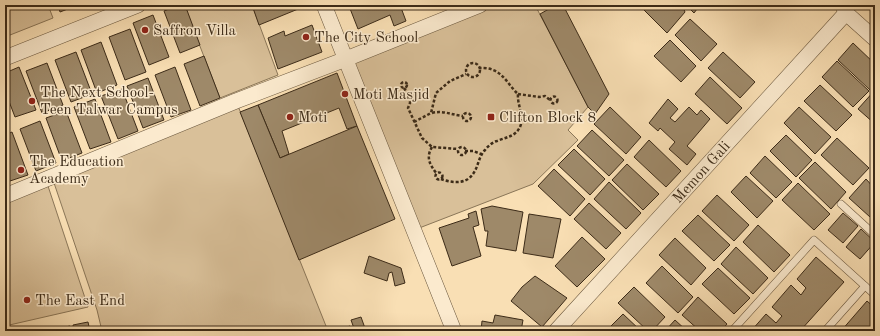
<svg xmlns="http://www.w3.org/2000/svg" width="880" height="336" font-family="'Old Standard TT',serif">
<rect width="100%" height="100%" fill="#f9dfb4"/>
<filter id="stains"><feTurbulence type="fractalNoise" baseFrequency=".005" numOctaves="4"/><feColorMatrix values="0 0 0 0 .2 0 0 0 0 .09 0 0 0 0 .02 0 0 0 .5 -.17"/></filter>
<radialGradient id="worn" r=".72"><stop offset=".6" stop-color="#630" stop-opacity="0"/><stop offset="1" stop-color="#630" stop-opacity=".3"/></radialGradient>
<g fill="#d9c099" stroke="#8a7658">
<polygon points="5,5 48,5 53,18 5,37"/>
<polygon points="184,5 252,5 278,75 220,98"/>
<polygon points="480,5 535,5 588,107 568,130 578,140 533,184 414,230 346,59"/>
<polygon points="238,106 328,331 102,331 97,310 52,177"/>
<polygon points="46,180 88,307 5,326 5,196"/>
</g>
<g fill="#9e8969" stroke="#3c2b18">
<polygon points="58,5 78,5 60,12"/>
<polygon points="179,5 185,5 200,45 180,53 164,11"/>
<polygon points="252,5 303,5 303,7 259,25"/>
<polygon points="352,5 400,5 406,21 394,26 390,15 358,29 349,6"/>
<polygon points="556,5 563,5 609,94 595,114 588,107 540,14"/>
<polygon points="647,5 682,5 685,12 667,33 643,9"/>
<polygon points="686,5 700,5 694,13"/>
<polygon points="153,15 169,57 149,65 133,23"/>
<polygon points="690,19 717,44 701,61 675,35"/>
<polygon points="312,25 322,52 278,69 268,38 284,31 285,36"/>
<polygon points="130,29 146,72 125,80 109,37"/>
<polygon points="670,40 696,66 681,82 654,56"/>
<polygon points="101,42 117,85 97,93 81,50"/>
<polygon points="853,43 875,64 875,84 870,90 838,60"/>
<polygon points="76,52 92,94 71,102 55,60"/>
<polygon points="723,52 755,82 740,98 708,68"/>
<polygon points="204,56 220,98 200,106 184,64"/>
<polygon points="837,61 869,91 853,107 822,77"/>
<polygon points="47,63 63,105 42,113 26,71"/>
<polygon points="19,67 36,110 15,117 5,91 5,73"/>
<polygon points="175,67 191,110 171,117 155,75"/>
<polygon points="337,73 357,126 347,129 339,108 282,131 289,154 280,158 258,105"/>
<polygon points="710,77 742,108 727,124 695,94"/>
<polygon points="148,78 164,120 143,128 127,86"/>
<polygon points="820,85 852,115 836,131 804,101"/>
<polygon points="122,89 138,131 118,139 101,96"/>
<polygon points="875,90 875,124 858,109"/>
<polygon points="95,99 111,142 90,149 74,107"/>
<polygon points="668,99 678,109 670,118 675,122 689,107 697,115 701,110 710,119 687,146 696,154 687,165 669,149 675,142 660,128 658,131 649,123"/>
<polygon points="258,105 280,158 357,126 395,219 299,260 240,112"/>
<polygon points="610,107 641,137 626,154 594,124"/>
<polygon points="799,107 831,137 815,154 784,123"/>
<polygon points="66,111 82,153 62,161 46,118"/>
<polygon points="40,121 56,163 36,171 20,129"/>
<polygon points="592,130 624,160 609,176 577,146"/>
<polygon points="12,132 28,175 7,182 5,176 5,135"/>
<polygon points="786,135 812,160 796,177 770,151"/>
<polygon points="837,138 869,168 853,185 821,155"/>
<polygon points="649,140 681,171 666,187 634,157"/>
<polygon points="574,149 605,179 590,195 558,165"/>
<polygon points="765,156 792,182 776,198 750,173"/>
<polygon points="815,162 846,192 831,209 799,178"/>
<polygon points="627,164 659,194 643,210 612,180"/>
<polygon points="554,169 585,199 570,216 538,186"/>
<polygon points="746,176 773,201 757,218 731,192"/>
<polygon points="866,179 875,189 875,212 870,217 849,198"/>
<polygon points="609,182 641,213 626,229 594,199"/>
<polygon points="798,183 830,214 814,230 782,200"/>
<polygon points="717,195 749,225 734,241 702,211"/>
<polygon points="589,203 621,233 606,249 574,219"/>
<polygon points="492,206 523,212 516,251 486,246 488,231 485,231 481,209"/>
<polygon points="476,211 479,225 473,227 481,256 452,266 439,228 469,218 468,214"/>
<polygon points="843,213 858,226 843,243 828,230"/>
<polygon points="529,214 561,219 553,258 523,253"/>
<polygon points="698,215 730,245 714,261 682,231"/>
<polygon points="758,225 790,255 774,272 743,242"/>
<polygon points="861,229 875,242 860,259 846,247"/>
<polygon points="582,237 605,259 577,287 555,266"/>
<polygon points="675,238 706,268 691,285 659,255"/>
<polygon points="736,247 768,278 753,294 721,264"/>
<polygon points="369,256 401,268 405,283 395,286 392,272 389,273 387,281 364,273"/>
<polygon points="816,257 844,282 800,331 751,331 766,314 776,323 782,316 772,307 791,285 801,295 806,288 797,279"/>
<polygon points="662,266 693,297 678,313 646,283"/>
<polygon points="718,268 750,298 734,314 702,284"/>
<polygon points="535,276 567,298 542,327 511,301 522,287"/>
<polygon points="634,287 665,317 652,331 648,331 618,303"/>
<polygon points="698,297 727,324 721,331 700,331 682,315"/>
<polygon points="867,301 875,308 875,331 841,331"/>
<polygon points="623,314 641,331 607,330"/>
<polygon points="495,315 523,320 521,331 481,331 482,321 493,323"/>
<polygon points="361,317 366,331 355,331 351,320"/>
<polygon points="675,320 687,331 665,331"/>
<polygon points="88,322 90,331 74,331 73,325"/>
<polygon points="70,326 71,331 56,331 55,329"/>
<polygon points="350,326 352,331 341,331 340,329"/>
</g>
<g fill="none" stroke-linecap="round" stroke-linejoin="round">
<defs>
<g id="service">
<polyline points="841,204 875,235"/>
<polyline points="732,331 814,240 875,295"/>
<polyline points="825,331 865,286"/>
</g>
<g id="minor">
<polyline points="324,5 454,331"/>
<polyline points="843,5 846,13 875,39"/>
<polyline points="5,58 138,5"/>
<polyline points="5,196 236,101 346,59 480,5"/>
<polyline points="556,331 846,13"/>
</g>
</defs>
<use href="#service" stroke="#6b583f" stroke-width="8"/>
<use href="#minor" stroke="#6b583f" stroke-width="16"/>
<g stroke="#3c2b18" stroke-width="2.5" stroke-dasharray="3 2" stroke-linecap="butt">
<circle cx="473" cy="70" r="7"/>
<circle cx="404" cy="85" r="3"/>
<polyline points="404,88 410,97 410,103 408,108 422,138 432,147 458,149"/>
<polyline points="518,94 539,97 545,96 550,100"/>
<circle cx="554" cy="100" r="3.5"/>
<circle cx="467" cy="117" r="4"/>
<path d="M432 113C443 110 452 115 463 116"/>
<polyline points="414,122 431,113 436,93 450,81 466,74"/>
<path d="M432 147C426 157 429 164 437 174"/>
<circle cx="462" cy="151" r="4"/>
<polyline points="465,151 473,151 481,154"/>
<circle cx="439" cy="176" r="3.5"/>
<path d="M441 179C449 182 460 184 468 179 479 171 477 158 485 150 488 146 493 142 497 141 506 137 515 137 520 127 525 116 517 106 518 94 510 87 504 74 493 70 489 68 484 68 480 68"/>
</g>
<use href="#service" stroke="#fbeace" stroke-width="7"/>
<use href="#minor" stroke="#fbeace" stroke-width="15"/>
</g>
<g fill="#8f2418" stroke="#fbeace" stroke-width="1.5">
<circle cx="145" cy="30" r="4"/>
<circle cx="306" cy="37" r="4"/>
<circle cx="345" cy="94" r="4"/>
<circle cx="32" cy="101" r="4"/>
<circle cx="290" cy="117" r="4"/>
<rect x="487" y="113" width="8" height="8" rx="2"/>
<circle cx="21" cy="170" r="4"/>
<circle cx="27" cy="300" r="4"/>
</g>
<g text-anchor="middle" stroke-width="3" stroke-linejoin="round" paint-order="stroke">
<g font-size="15" fill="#3c2b18" stroke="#fbeace" text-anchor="start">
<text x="153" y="35">Saffron Villa</text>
<text x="314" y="42">The City School</text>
<text x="40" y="97">The Next School-<tspan x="40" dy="17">Teen Talwar Campus</tspan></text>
<text x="353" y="99">Moti Masjid</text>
<text x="298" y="122">Moti</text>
<text x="499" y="122">Clifton Block 8</text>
<text x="29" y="166">The Education<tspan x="29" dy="17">Academy</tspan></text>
<text x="35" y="305">The East End</text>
</g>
<g font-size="15" fill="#3c2b18" stroke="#fbeace">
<text transform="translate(701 172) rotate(-48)" y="5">Memon Gali</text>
</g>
</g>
<rect width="880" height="336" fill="none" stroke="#f9dfb4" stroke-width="20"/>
<rect x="6" y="6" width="868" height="324" fill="none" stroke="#3c2b18" stroke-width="2"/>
<rect x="10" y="10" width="860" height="316" fill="none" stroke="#3c2b18"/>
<rect width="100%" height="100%" filter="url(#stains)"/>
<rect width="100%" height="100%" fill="url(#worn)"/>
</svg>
